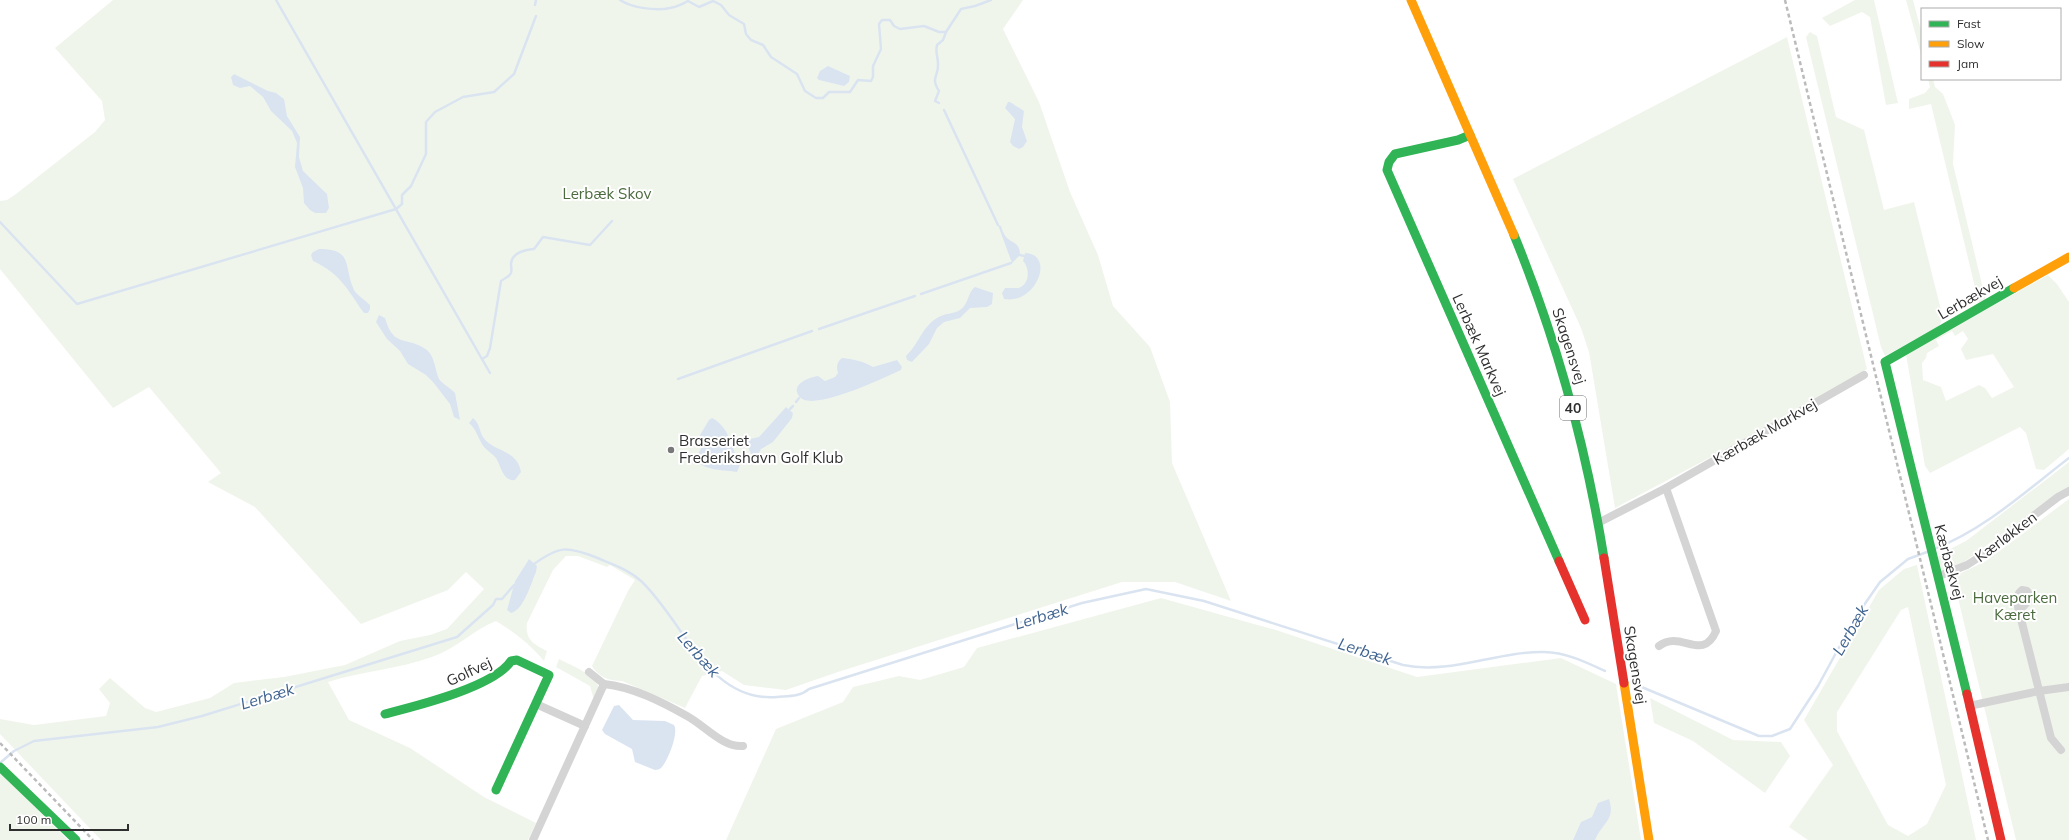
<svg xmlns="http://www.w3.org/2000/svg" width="2069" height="840" font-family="Mulish,sans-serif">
<rect width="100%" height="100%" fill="#fff"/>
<g fill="#f0f5ec" fill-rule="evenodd">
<path d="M113 0H1023L1003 29 1039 102 1070 192 1098 255 1113 306 1150 347 1170 402 1172 463 1231 601 1175 582H1122L838 672 786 690 744 685 722 671 702 676 685 708 622 681C610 681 598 677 592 666L628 591 635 580 610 565 607 567 578 556H566L553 570 527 623C525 640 534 644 547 651L544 661C530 644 514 632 496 621 473 630 456 649 432 657 399 669 362 671 328 682L349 720 410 748 484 797 536 823 528 840H101L0 734V719L34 725 106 716 110 703 99 689 110 678 145 708 156 712 210 698 234 683 284 677 345 665 400 641 430 635 447 629 484 589 466 572 448 590 361 624 255 507 208 482 221 473 149 387 113 408 0 269V201L7 200 16 194 95 132 105 120 102 101 55 48ZM529 559 508 610 515 581Z"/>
<polygon points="1855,0 1874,0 1898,103 1886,105 1870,17 1862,12 1830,26 1822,18"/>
<polygon points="1906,0 1913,0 1922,34 1922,58"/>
<polygon points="1810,32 1817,36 1836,117 1864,130 1884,210 1914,202 1943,318 1939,326 1885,356 1881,347 1806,37"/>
<polygon points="1787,37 1867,369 1788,416 1615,508 1589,352 1581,328 1513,179"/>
<polygon points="1928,79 1933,79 1935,87 1943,94 1955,125 1953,164 1986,301 1979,304 1931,104 1909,109 1909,99 1925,93 1930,87"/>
<path d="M2048 275 2057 284 2069 302V449L2044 470 2036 469 2026 433 2020 427 1930 473 1925 466 1906 354ZM1952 331 1955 336 1963 331 1968 339 1961 349 1966 360 1993 354 2014 387 1992 398 1985 388 1979 385 1946 401 1941 387 1923 380 1922 363 1926 358 1927 353 1939 346 1936 340Z"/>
<polygon points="2069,462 2069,488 2055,495 1964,562 1942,571 1935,559 1944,552 1966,541"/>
<polygon points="2069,499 2069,840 2016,840 1953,577 1986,561"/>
<path d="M1917 565 1976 840H1808L1789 827 1833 765 1804 720 1879 590 1904 569ZM1908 607 1946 785 1927 824 1908 836 1888 825 1837 731V712L1901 610Z"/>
<polygon points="1161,598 1276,630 1417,677 1561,658 1616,684 1641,840 726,840 776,729 843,702 853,687 899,676 920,680 964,667 977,648"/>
<path d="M559 659C568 664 600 676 598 688 598 691 595 696 594 700L590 686 556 667Z"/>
<polygon points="1650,698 1733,740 1781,742 1790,756 1765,793 1693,741 1654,723"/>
<polygon points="0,772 68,840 0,840"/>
</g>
<g fill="#dae4f1">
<polygon points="828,66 850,76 849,82 844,86 819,80 817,78 820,71"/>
<polygon points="234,74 268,91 276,93 284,99 287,116 300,137 299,157 303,171 327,194 329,208 326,213 315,213 310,210 304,203 303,188 295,167 297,143 292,131 271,111 263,97 250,86 240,88 233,85 231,77"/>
<polygon points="1008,102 1010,102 1024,111 1022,127 1027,141 1023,147 1019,149 1013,146 1010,142 1015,119 1005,108"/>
<path d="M998 225 1001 226C1002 230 1004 235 1007 238 1014 244 1020 243 1020 255L1012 263Z"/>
<path d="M319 249C354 249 343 266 354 290 357 295 365 300 370 305V309L368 313H364C346 288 342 275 313 261L311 255 313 252Z"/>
<path d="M1025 253C1056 254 1036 305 1004 299L1002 293 1005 288C1009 288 1014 288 1018 288 1030 285 1030 268 1023 261Z"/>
<path d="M975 287 993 293 992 304 987 307 970 308 960 318 944 322 937 328 929 344 912 362 907 360 906 356C918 345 922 327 937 318 944 313 954 314 960 310 969 304 968 291 975 287Z"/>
<path d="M379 315 385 318C394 349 406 335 427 350 435 357 435 370 439 379 442 384 451 388 455 393L460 420 454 417 450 404 433 382 426 375 408 364 400 351 387 339 376 322Z"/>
<path d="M842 358C853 359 863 361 873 367L897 360 902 367 901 370C885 377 810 414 799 396 790 384 810 377 818 376L825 381 835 377 838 373C836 366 837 362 842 358Z"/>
<polygon points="786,407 793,413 792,418 773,442 761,449 757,456 752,456 746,442 749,439 759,437"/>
<path d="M473 418C480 424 479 430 483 437 493 452 517 449 521 472L515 480C503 482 501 466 496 458 493 454 487 451 484 447 478 439 477 430 469 423Z"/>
<path d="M712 418C730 427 732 450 740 465L737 472C725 470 704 471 696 460 700 446 704 451 700 435L709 420Z"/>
<path d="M529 559 537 566 536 572C531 583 524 610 511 613L507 610 515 581Z"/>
<path d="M619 705 633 720 665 721 674 725C679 733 668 761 661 768 660 769 657 770 655 770L635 762 632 749 605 734 602 730 614 706Z"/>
<path d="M1609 799C1616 820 1602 823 1595 840H1573L1581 822 1592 817 1598 803Z"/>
</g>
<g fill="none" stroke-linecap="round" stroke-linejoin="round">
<g stroke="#dae4f1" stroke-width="2.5">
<polyline points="276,0 490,373"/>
<path d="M620 0C632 8 656 11 670 8 676 7 683 4 688 1L699 7 713 1 721 5 729 15 744 24 746 34 751 40 763 45 771 57 797 74 805 91 816 98H823L829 92H850L858 80 871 81 873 77V66L881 49 879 24 882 20H890L894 26 900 29 924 26 939 32H946L961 9 975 6 991 0"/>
<polyline points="535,5 536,0"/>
<path d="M939 103 935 101 939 91C930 77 939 76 938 64 938 57 935 52 937 45L943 40 946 32"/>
<polyline points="944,110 998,225"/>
<polyline points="0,222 77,304 396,209 402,204 402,195 411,186 426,154 426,122 435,112 463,97 494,92 514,74 536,16"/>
<polyline points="1020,255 1024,256"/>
<polyline points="921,294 1011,263"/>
<polyline points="819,329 915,296"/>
<path d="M482 359 487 356 490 348 501 281C505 278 509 277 511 273 512 270 511 266 511 263 513 252 525 250 534 249L543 237 590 245 612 221"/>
<polyline points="678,379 812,331"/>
<polyline points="796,402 799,398"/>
<polyline points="790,409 793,406"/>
<path d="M1934 549C1985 529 2026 491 2069 458"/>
<path d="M534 564C559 546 567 546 595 557 611 564 628 569 641 581 683 620 708 703 777 697 788 696 800 697 809 689L1082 603 1146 589 1204 601 1403 665C1450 675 1497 651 1544 652 1565 652 1586 662 1605 671"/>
<polyline points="1632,683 1759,736 1772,736 1790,729 1818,686 1855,618 1880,582 1908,559 1927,552"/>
<polyline points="0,763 14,751 34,741 158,727 202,716 457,637 493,605 496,599 502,599 514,585"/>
</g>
<g stroke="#d4d4d4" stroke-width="8">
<polyline points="1598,523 1666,488 1864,375"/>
<polyline points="1939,576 1967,565 1981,556 2058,497 2069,491"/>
<path d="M2019 611C2017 602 2015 596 2022 590L2027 591 2031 598 2019 611 2051 738 2061 750"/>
<path d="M1659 646C1681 629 1702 663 1716 631L1666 488"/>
<path d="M604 684C633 687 662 702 687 716 704 725 723 748 743 746"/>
<polyline points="536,704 585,726"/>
<polyline points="1969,706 2039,691 2069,687"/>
<polyline points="533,840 604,684 589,672"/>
</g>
<g stroke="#30b455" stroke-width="9">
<polyline points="1470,135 1458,140 1395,154 1389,162 1387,170 1559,561"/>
<path d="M1514 235C1557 340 1586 447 1604 558"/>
<polyline points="1967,694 1885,362 2014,288"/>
<path d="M385 714C416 706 494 687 511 661L517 660 549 675 496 790"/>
<polyline points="0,767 76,840"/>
</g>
<g stroke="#ff9f0a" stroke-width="9">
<polyline points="1411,0 1514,235"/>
<polyline points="2014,288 2069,257"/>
<polyline points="1624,683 1649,840"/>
</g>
<g stroke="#e5322d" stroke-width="9">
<polyline points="1604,558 1624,683"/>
<polyline points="1559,561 1585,620"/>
<polyline points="1967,694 2001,840"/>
</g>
<g stroke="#bbb" stroke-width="2.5" stroke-dasharray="4 3" stroke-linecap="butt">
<polyline points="1785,0 1988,840"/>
<polyline points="0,743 93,840"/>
</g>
</g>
<circle fill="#787878" stroke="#fff" stroke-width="1.5" cx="671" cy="450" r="4"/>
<g text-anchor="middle" stroke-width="4" stroke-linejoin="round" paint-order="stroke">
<rect fill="#fff" stroke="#6d6d6d" stroke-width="1" x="1560" y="396" width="26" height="24" rx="3"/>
<g font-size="14" font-weight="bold" fill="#2f2f2f">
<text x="1573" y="413">40</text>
</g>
<g font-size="15" fill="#4b6a3d" stroke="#fff">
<text x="607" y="199">Lerbæk Skov</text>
<text x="2015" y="603">Haveparken<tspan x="2015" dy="17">Kæret</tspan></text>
</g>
<g font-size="15" fill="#2f2f2f" stroke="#fff">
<text transform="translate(1970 298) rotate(-30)" y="5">Lerbækvej</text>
<text transform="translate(1479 345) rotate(66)" y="5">Lerbæk Markvej</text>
<text transform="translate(1569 346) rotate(72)" y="5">Skagensvej</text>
<text transform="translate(1765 432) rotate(-30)" y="5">Kærbæk Markvej</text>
<text transform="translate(2006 537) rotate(-37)" y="5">Kærløkken</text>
<text transform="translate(1949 562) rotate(75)" y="5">Kærbækvej</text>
<text transform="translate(1635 665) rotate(81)" y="5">Skagensvej</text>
<text transform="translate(469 672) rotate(-25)" y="5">Golfvej</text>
</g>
<g font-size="15" fill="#2f2f2f" stroke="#fff" text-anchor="start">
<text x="679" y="446">Brasseriet<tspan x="679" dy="17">Frederikshavn Golf Klub</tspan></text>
</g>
<g font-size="16" font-style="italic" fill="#3f6390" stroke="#fff">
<text transform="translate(1041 616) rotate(-17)" y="6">Lerbæk</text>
<text transform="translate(1850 630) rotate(-60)" y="6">Lerbæk</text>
<text transform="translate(1365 651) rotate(18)" y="6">Lerbæk</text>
<text transform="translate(699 654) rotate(49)" y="6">Lerbæk</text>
<text transform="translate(267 696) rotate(-17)" y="6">Lerbæk</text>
</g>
</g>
<rect x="1921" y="8" width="140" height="72" fill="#ffffff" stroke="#acacac"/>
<rect x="1929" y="21" width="20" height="6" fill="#30b455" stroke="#acacac"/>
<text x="1957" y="28" font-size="12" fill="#2f2f2f">Fast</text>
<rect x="1929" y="41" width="20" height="6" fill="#ff9f0a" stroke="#acacac"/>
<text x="1957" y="48" font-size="12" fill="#2f2f2f">Slow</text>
<rect x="1929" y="61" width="20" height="6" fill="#e5322d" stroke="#acacac"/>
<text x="1957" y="68" font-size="12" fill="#2f2f2f">Jam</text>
<path d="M10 824v6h118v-6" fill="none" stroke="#2f2f2f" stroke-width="2"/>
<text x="16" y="824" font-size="12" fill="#2f2f2f" stroke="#ffffff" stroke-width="3" paint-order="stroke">100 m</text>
</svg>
